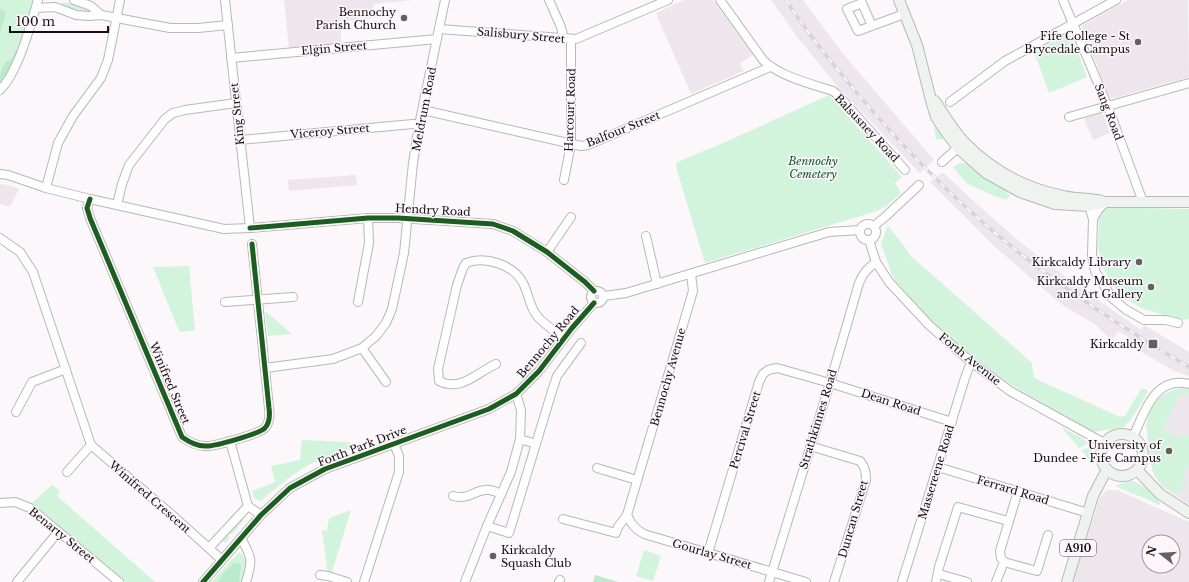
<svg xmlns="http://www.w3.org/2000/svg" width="1189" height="582" font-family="'Libre Baskerville',serif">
<rect width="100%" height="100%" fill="#fbf7fa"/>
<g fill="#eee6ed" fill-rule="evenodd">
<polygon points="284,0 412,0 374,4 370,19 341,21 341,44 289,49"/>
<polygon points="684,0 713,0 753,55 740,63 744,71 691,94 656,13"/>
<polygon points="771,0 803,0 844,55 934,160 920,173 838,87 798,38"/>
<polygon points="1128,0 1188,0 1189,77 1114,98 1109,96 1082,28 1083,25"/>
<polygon points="1102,113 1103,114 1110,133 1093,140 1084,118"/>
<polygon points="944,173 970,198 1020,242 1075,284 1141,330 1144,325 1189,352 1189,376 1174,371 1125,342 1128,337 1118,331 1112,341 1096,325 1061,304 994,246 930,182 940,174"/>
<polygon points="356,175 357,185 289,191 288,180"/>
<polygon points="0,184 12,186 19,189 10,207 0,204"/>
<polygon points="1181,388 1189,389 1189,505 1162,486 1154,475 1150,461 1146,424 1149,415 1162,397"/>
<path d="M1107 490H1117L1189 522V582H1073L1100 497ZM1149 542H1173V566H1149Z"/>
</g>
<g fill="#d2f4dd">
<polygon points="0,0 33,0 27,28 16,57 0,79"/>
<path d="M63 2 87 7 93 12C83 13 72 9 63 6L62 4Z"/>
<polygon points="1066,34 1072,37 1087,77 1049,93 1034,52"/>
<polygon points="829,95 902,177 895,183 901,193 888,205 877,211 705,263 676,167 677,162 721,144"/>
<polygon points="934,127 937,127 945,139 936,140"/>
<path d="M962 163C976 165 1001 185 1010 196L1006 200 992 195 966 183 953 167 958 164Z"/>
<polygon points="1103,207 1189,209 1189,319 1184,320 1146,310 1123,298 1114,287 1102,266 1098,247 1099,216"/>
<polygon points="888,225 911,256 1032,363 1034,378 1120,417 1125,416 1141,389 1146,389 1148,392 1130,421 1124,427 1093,432 991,373 934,324 893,278 881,243"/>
<polygon points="189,266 195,330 182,332 179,331 153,267"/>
<polygon points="265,311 292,334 268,336"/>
<path d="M1176 389 1189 390V396L1181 392 1163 430 1179 438 1182 433 1189 436V464L1181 481 1187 483 1184 489H1180L1176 495C1167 489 1159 483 1154 473 1150 465 1150 455 1149 446 1145 418 1146 399 1176 389Z"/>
<polygon points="1061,427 1082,438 1088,444 1079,448"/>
<polygon points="302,440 350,442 351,449 312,463 294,474 260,501 254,498 252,491 275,482 271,466 300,460"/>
<polygon points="1090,447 1095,461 1093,465 1081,450"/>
<path d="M1132 481C1144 484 1152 494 1160 503V505L1115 486 1124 482Z"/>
<polygon points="52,485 60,491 57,496 155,582 125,582 32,503"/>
<polygon points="351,510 331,575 328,574 322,530 327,531 329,518"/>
<polygon points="242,518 244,520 232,534 231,533 228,536 230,537 225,543 222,540"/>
<polygon points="644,550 661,556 653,581 636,576"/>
<path d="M239 552C250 561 245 570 242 582H211Z"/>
</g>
<g fill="#bceacd">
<polygon points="0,8 4,10 6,13 0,33"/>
<path d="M17 50 19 53 7 77 0 84C0 77 0 68 6 62 7 61 11 59 12 58 14 55 14 52 17 50Z"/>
<polygon points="234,563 239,563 241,566 239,582 218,582 224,572"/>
<polygon points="595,575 618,582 593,582"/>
</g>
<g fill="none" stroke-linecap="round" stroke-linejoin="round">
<defs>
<g id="minor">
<polyline points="74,0 91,6 101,15"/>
<polyline points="225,0 250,228"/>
<polyline points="549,0 561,27 564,39"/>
<path d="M720 0 763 60C779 76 811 84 833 91L838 95 905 170"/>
<polyline points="1063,0 1108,107 1143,202"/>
<polyline points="36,8 55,7 76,15 89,16 101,15 170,28 198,28 228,25"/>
<polyline points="872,26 862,3 847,9 858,31 904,14"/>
<polyline points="439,29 576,39 668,0"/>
<polyline points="231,58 437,39"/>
<path d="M0 90C19 71 30 26 38 0"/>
<polyline points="950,102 1005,61 1116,0"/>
<polyline points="423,110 581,146 588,145 770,67"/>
<polyline points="1069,117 1189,83"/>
<polyline points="240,140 391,126 413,124 419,125"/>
<polyline points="942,162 962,144"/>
<polyline points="0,174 8,175 46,188 90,199 224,229 250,228 368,218 398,218 493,224 513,231 547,252 585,282 594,291"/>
<polyline points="564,180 571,144 571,39"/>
<polyline points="46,188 58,143 73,116 101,78 108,60 120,0"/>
<path d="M90 199 87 208 90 218 182 437C189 442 196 446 205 446 213 447 259 434 265 428 270 422 270 415 269 408L252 244"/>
<polyline points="117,205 122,184 129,165 165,119 173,113 185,110 236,103"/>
<polyline points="1089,206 1093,219 1092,255 1095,271 1112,298 1125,309 1144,320 1166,320 1178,323"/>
<polyline points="1093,219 1098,210 1106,202"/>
<circle cx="868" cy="232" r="8"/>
<polyline points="874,226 885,217 919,185"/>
<polyline points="646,236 657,284"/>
<polyline points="0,238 20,252 33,272 91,445 171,514 222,560"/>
<polyline points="869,240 876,262 889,282 929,325 971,362 1010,391 1104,443"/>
<polyline points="547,252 571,217"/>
<circle cx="597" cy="297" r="6"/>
<polyline points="604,296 626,293 829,232 860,230"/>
<polyline points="225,302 293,297"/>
<polyline points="358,302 369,243 368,218"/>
<polyline points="362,348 386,382"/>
<path d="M496 364C476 373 461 392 439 381L438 369 457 285 463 268 466 263C485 256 513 264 523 283 529 294 529 307 538 317 545 325 556 332 564 338"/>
<polyline points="265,368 333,359 362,348 376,336 386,323 392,309 404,253 413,163 419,125 445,0"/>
<polyline points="16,412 32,382 66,369"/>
<path d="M1133 437C1144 414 1154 375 1189 384"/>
<polyline points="520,439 536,444"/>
<path d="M810 446 860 461C865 467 866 472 866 480L834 582"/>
<polyline points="938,467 1088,513"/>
<polyline points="597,468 637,480"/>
<polyline points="67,472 91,445"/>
<path d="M453 496C470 500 472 491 485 490 491 489 496 492 501 494"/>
<polyline points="0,503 15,502 30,508 119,582"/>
<polyline points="248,506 261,515"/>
<path d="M627 515C631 524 635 529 644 534L806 582"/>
<polyline points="563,519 616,533 618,527 627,515 693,291 691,274"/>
<polyline points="487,526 509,533 552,391 557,376 581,343"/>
<path d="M241 538C252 558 253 560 246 582"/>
<polyline points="209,548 248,506 230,441"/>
<polyline points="708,553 759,382 763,374 768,370 777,368 830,383 952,422"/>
<polyline points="1004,562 1037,571 1048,535"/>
<polyline points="939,574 967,582"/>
<polyline points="320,575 328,576 347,582"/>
<polyline points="17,582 58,532"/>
<polyline points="203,582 261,515 290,488 325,469 489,409 516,394 539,371 572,328 594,303"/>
<polyline points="364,582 399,472 399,456 394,444"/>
<polyline points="465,582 487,526 511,472 520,439 521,410 516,394"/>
<polyline points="559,582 560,580"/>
<path d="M769 582 830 383 859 283C863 273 868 268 876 262"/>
<polyline points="902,582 965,378 971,362"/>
<polyline points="936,582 939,567 958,507 1008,521"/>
<polyline points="996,582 1004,562 1001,558 1000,551 1018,491"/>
</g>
<g id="major">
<polyline points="899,0 917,45 932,104 936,117 946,132 958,148 986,173 1020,192 1055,204 1089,206 1106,202 1189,202"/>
<path d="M935 101C944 115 953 130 964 142 990 169 1023 187 1059 195 1073 199 1088 198 1102 201"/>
<circle cx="1122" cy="455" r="21"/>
<polyline points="1137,470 1160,494 1189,513"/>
<polyline points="1067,582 1093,496 1104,475 1107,471"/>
</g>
</defs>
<use href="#minor" stroke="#bab7b9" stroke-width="10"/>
<use href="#major" stroke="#b5bab4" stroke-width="12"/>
<use href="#minor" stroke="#fefefe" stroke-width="8"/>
<use href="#major" stroke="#eff3ef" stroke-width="10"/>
<defs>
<path id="rail" d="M786 0C807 33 832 63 857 93 895 138 935 180 979 219 1041 274 1117 325 1189 367"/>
</defs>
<use href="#rail" stroke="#d5d4d5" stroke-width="3.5"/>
<use href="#rail" stroke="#fcf6fb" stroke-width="2" stroke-dasharray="6" stroke-linecap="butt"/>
<defs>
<g id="cycleway">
<path d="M90 199 87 208 90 218 182 437C189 442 196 446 205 446 213 447 259 434 265 428 270 422 270 415 269 408L252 244"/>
<polyline points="250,228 368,218 398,218 493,224 513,231 547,252 585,282 594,291"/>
<polyline points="203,582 261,515 290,488 325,469 489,409 516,394 539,371 572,328 594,303"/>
</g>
</defs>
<use href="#cycleway" stroke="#fcf6fb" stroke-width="8"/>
<use href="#cycleway" stroke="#1b5e20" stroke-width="5"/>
</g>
<g fill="#636062" stroke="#fcf6fb" stroke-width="1.5">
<circle cx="404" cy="18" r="4"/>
<circle cx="1138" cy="42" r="4"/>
<circle cx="1139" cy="262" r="4"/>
<circle cx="1151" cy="287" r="4"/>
<rect x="1148" y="339" width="10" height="10" rx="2"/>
<circle cx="1169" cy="451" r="4"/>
<circle cx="493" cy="556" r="4"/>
</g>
<g text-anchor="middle" stroke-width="3" stroke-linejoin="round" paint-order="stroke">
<rect fill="#fcf6fb" stroke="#585456" stroke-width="1" x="1060" y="540" width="36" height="16" rx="3"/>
<g font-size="10" font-weight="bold" fill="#110f10">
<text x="1078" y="552">A910</text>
</g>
<g font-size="11" fill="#110f10" stroke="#fcf6fb" text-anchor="end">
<text x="396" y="16">Bennochy<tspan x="396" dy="13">Parish Church</tspan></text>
<text x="1130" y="40">Fife College - St<tspan x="1130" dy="13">Brycedale Campus</tspan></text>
<text x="1131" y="266">Kirkcaldy Library</text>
<text x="1143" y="285">Kirkcaldy Museum<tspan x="1143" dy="13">and Art Gallery</tspan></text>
<text x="1144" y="348">Kirkcaldy</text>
<text x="1161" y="449">University of<tspan x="1161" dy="13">Dundee - Fife Campus</tspan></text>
<text x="501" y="554" text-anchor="start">Kirkcaldy<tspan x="501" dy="13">Squash Club</tspan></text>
</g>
<g font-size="11" fill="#110f10" stroke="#fcf6fb">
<text transform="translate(521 35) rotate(5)" y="4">Salisbury Street</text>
<text transform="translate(334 48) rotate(-5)" y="4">Elgin Street</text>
<text transform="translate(424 109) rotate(-79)" y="4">Meldrum Road</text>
<text transform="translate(570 110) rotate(-88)" y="4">Harcourt Road</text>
<text transform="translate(1109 112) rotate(69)" y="4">Sang Road</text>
<text transform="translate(237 114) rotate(-96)" y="4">King Street</text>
<text transform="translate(867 128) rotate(47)" y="4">Balsusney Road</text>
<text transform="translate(623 129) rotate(-22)" y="4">Balfour Street</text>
<text transform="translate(330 131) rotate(-5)" y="4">Viceroy Street</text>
<text transform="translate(433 210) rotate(3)" y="4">Hendry Road</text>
<text transform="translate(548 342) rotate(-50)" y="4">Bennochy Road</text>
<text transform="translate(970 359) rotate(39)" y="4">Forth Avenue</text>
<text transform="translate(668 377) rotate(-74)" y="4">Bennochy Avenue</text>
<text transform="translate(170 383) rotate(67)" y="4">Winifred Street</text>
<text transform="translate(891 402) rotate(18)" y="4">Dean Road</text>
<text transform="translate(818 419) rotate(-73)" y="4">Strathkinnes Road</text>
<text transform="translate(745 430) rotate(-73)" y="4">Percival Street</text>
<text transform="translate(362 446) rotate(-21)" y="4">Forth Park Drive</text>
<text transform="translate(936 472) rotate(-73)" y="4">Massereene Road</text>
<text transform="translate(1013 490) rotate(17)" y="4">Ferrard Road</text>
<text transform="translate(150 497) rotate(41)" y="4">Winifred Crescent</text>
<text transform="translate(853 519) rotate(-74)" y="4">Duncan Street</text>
<text transform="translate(62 535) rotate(39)" y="4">Benarty Street</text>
<text transform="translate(712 554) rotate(16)" y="4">Gourlay Street</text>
</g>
<g font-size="11" font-style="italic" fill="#105330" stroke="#fcf6fb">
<text x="813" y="165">Bennochy<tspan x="813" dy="13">Cemetery</tspan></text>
</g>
</g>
<g transform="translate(1161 554) rotate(287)"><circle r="19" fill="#fcf6fb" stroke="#9e9a9d"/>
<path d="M0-3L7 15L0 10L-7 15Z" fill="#636062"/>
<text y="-6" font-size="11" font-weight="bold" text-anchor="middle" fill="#110f10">N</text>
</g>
<path d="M10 26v6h98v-6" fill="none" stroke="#110f10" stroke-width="2"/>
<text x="16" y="26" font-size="12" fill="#110f10" stroke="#fcf6fb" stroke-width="3" paint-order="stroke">100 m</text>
</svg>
